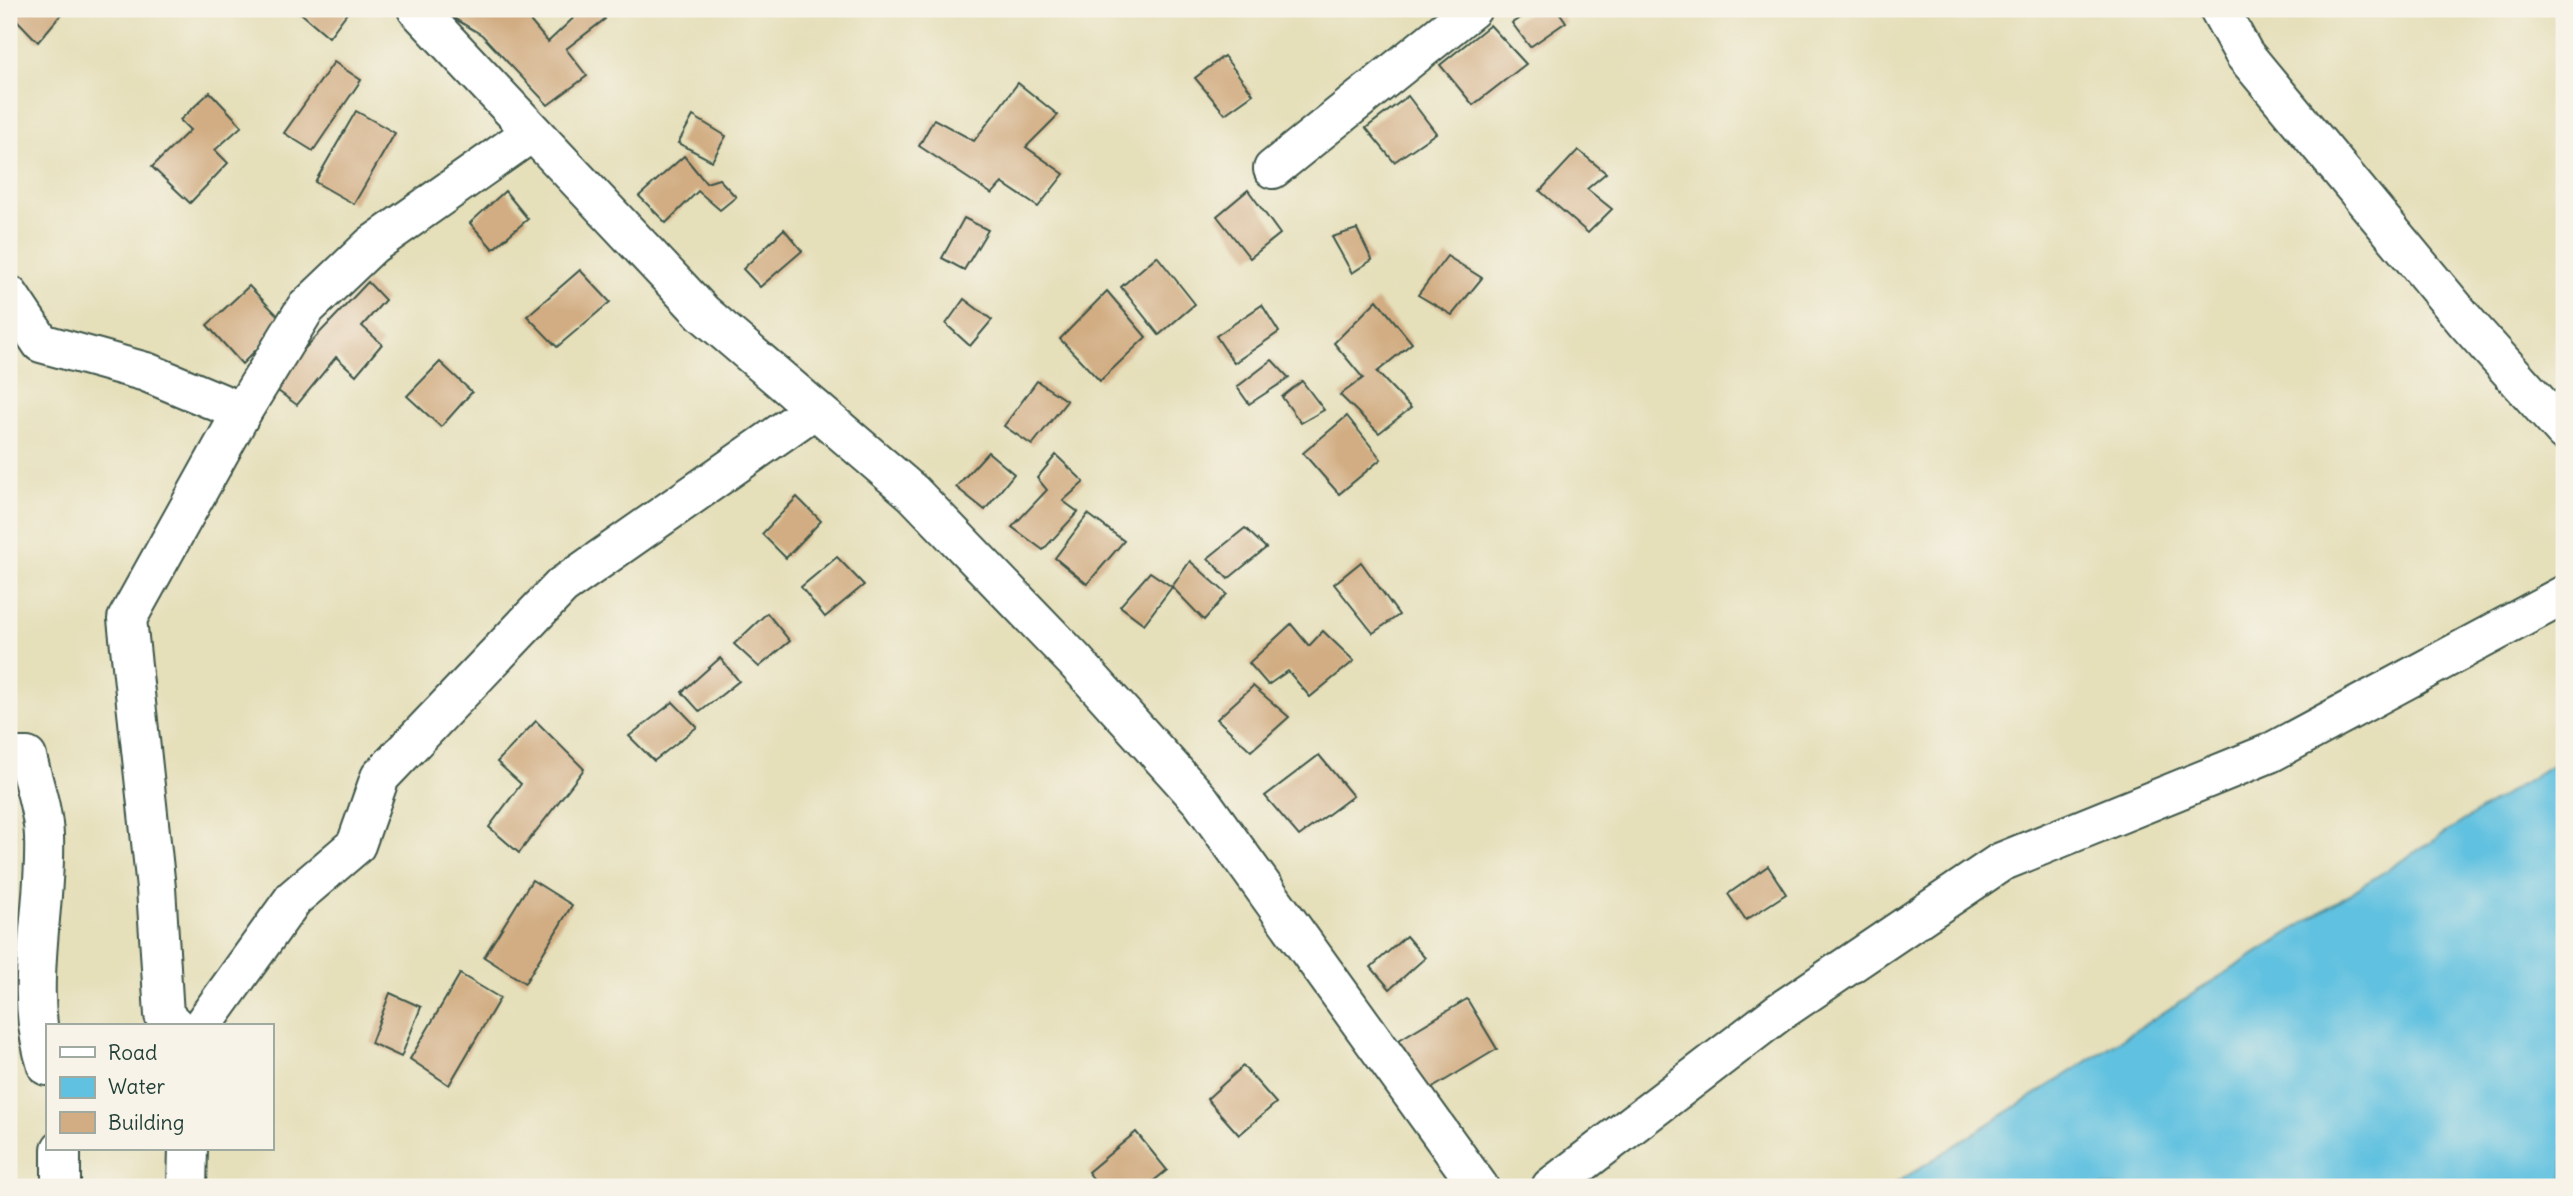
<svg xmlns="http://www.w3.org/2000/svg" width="2573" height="1196" font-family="Delius,sans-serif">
<rect width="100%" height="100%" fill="#f7f3e8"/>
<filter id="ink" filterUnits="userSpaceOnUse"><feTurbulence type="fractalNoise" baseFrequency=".0143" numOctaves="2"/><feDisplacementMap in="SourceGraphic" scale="14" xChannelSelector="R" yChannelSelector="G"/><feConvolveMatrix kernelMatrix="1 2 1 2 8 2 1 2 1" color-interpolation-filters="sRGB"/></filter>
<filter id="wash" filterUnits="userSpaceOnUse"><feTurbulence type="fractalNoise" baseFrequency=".00686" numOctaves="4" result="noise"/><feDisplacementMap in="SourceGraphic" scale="28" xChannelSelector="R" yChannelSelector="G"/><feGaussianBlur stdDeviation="1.57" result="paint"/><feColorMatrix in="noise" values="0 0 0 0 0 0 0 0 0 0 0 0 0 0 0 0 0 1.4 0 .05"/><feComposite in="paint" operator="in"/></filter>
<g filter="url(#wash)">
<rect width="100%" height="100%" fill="#e5dfba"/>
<polygon fill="#61c1e0" stroke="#407f8a" stroke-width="2" points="2564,757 2564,1187 1890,1187"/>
<g id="blocks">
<g fill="#d2ad83">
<polygon points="18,9 62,9 64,11 38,42 12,15"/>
<polygon points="296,9 350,9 329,37"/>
<polygon points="444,9 520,9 548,42 583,9 597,9 605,19 566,49 587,76 548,105 482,35 442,11"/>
<polygon points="1534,9 1557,9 1566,22 1530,47 1512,23"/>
<polygon points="1490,25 1526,64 1473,105 1440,65"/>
<polygon points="1224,56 1253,94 1225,114 1195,78"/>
<polygon points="334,62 361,80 313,151 284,133"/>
<polygon points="1018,83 1058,115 1026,147 1064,174 1038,207 1002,183 992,194 919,146 934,119 974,141"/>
<polygon points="210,92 242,126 215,150 228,163 190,203 152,167 190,130 180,120"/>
<polygon points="1408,96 1436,133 1394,162 1366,128"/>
<polygon points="356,111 395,133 354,204 315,182"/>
<polygon points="693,116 726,136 712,161 678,143"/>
<polygon points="1578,150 1606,173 1587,189 1612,209 1588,233 1540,191"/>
<polygon points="684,156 706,183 719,179 736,197 720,210 698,191 666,223 639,196"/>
<polygon points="1248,190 1280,234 1250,258 1217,216"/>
<polygon points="505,191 528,219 493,249 470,223"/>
<polygon points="964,218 988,230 964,270 942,258"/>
<polygon points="784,229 802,251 760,287 743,269"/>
<polygon points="1357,229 1372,260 1352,273 1332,237"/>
<polygon points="1157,256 1195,304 1159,335 1121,287"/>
<polygon points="1447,256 1482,278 1452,315 1418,295"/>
<polygon points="580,270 610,302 557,347 527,316"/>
<polygon points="368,282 385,300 362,326 382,344 356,375 336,357 297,405 270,385"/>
<polygon points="249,286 284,322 242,364 207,325"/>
<polygon points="1107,291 1146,337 1100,381 1060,339"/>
<polygon points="964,299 992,320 970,346 946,324"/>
<polygon points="1377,300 1412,343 1377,372 1411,408 1379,433 1340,395 1363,378 1334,343"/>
<polygon points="1262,305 1279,332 1234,363 1216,336"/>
<polygon points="1272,360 1289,378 1249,404 1237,387"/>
<polygon points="440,362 472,392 441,427 407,396"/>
<polygon points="1037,381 1067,401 1032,445 1004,426"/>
<polygon points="1302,381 1324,410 1301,423 1282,397"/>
<polygon points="1347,416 1381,459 1339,494 1303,453"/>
<polygon points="988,452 1014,474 985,510 956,487"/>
<polygon points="1056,455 1084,482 1063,501 1078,512 1043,550 1012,527 1047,490 1037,478"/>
<polygon points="797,497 821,521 786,558 762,534"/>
<polygon points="1088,514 1124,541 1087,584 1055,558"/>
<polygon points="1245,528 1266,548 1228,579 1208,558"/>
<polygon points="837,557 864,585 825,617 801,587"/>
<polygon points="1190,561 1227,594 1204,620 1172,587"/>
<polygon points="1361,562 1399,615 1373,633 1334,584"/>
<polygon points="1150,572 1172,587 1144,624 1120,606"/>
<polygon points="767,613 790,641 759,667 734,644"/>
<polygon points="1291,624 1309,646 1323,631 1354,661 1310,697 1288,671 1268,685 1249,663"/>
<polygon points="720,658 739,681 700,712 682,692"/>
<polygon points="1253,686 1289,717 1251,751 1217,719"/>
<polygon points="673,702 697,727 654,761 629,736"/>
<polygon points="536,721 584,769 519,853 489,827 521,784 497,762"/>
<polygon points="1319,755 1353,796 1299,836 1265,796"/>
<polygon points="1768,866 1786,894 1746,920 1728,894"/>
<polygon points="532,880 572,905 525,983 484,957"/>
<polygon points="1406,936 1425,958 1390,989 1371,967"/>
<polygon points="460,974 500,998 449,1085 410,1059"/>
<polygon points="390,993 421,1007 401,1057 371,1043"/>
<polygon points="1467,999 1497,1049 1429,1090 1399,1040"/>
<polygon points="1243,1066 1276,1103 1239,1135 1207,1099"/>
<polygon points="1136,1132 1167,1170 1146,1187 1100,1187 1088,1172"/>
</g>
</g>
</g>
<g filter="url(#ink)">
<use href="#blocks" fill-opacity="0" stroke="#3d5548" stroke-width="2"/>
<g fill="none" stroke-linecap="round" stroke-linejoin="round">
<defs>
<g id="minor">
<polyline points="417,9 703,313 913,493 1075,661 1201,801 1479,1187"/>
<polyline points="2219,9 2244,54 2467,323 2564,431"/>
<polyline points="1273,169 1472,9"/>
<polyline points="9,295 41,343 146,372 242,412 305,309 372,245 531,133"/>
<path d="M9 757H27C33 782 43 809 44 836 47 913 22 989 47 1066"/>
<polyline points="175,1026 164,1015 156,888 127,619 242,412"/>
<polyline points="202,1026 294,898 356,845 380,777 562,586 815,409"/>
<polyline points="61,1149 61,1187"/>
<polyline points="187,1187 188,1149"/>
<polyline points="1551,1187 1778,1013 2001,862 2270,753 2564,595"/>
</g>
</defs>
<use href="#minor" stroke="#3d5548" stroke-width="42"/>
<use href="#minor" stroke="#fff" stroke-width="38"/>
</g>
</g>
<rect width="2573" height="1196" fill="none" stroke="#f7f3e8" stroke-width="35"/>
<rect x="46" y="1024" width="228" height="126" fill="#f7f3e8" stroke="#a1aaa0" stroke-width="2"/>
<rect x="60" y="1047" width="35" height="10" fill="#ffffff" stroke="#a1aaa0" stroke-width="2"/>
<text x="108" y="1060" font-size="21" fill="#1f3d34">Road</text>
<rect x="60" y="1077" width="35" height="21" fill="#61c1e0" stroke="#a1aaa0" stroke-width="2"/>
<text x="108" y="1094" font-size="21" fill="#1f3d34">Water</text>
<rect x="60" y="1112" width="35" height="21" fill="#d2ad83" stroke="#a1aaa0" stroke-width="2"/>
<text x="108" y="1130" font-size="21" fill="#1f3d34">Building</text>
</svg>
